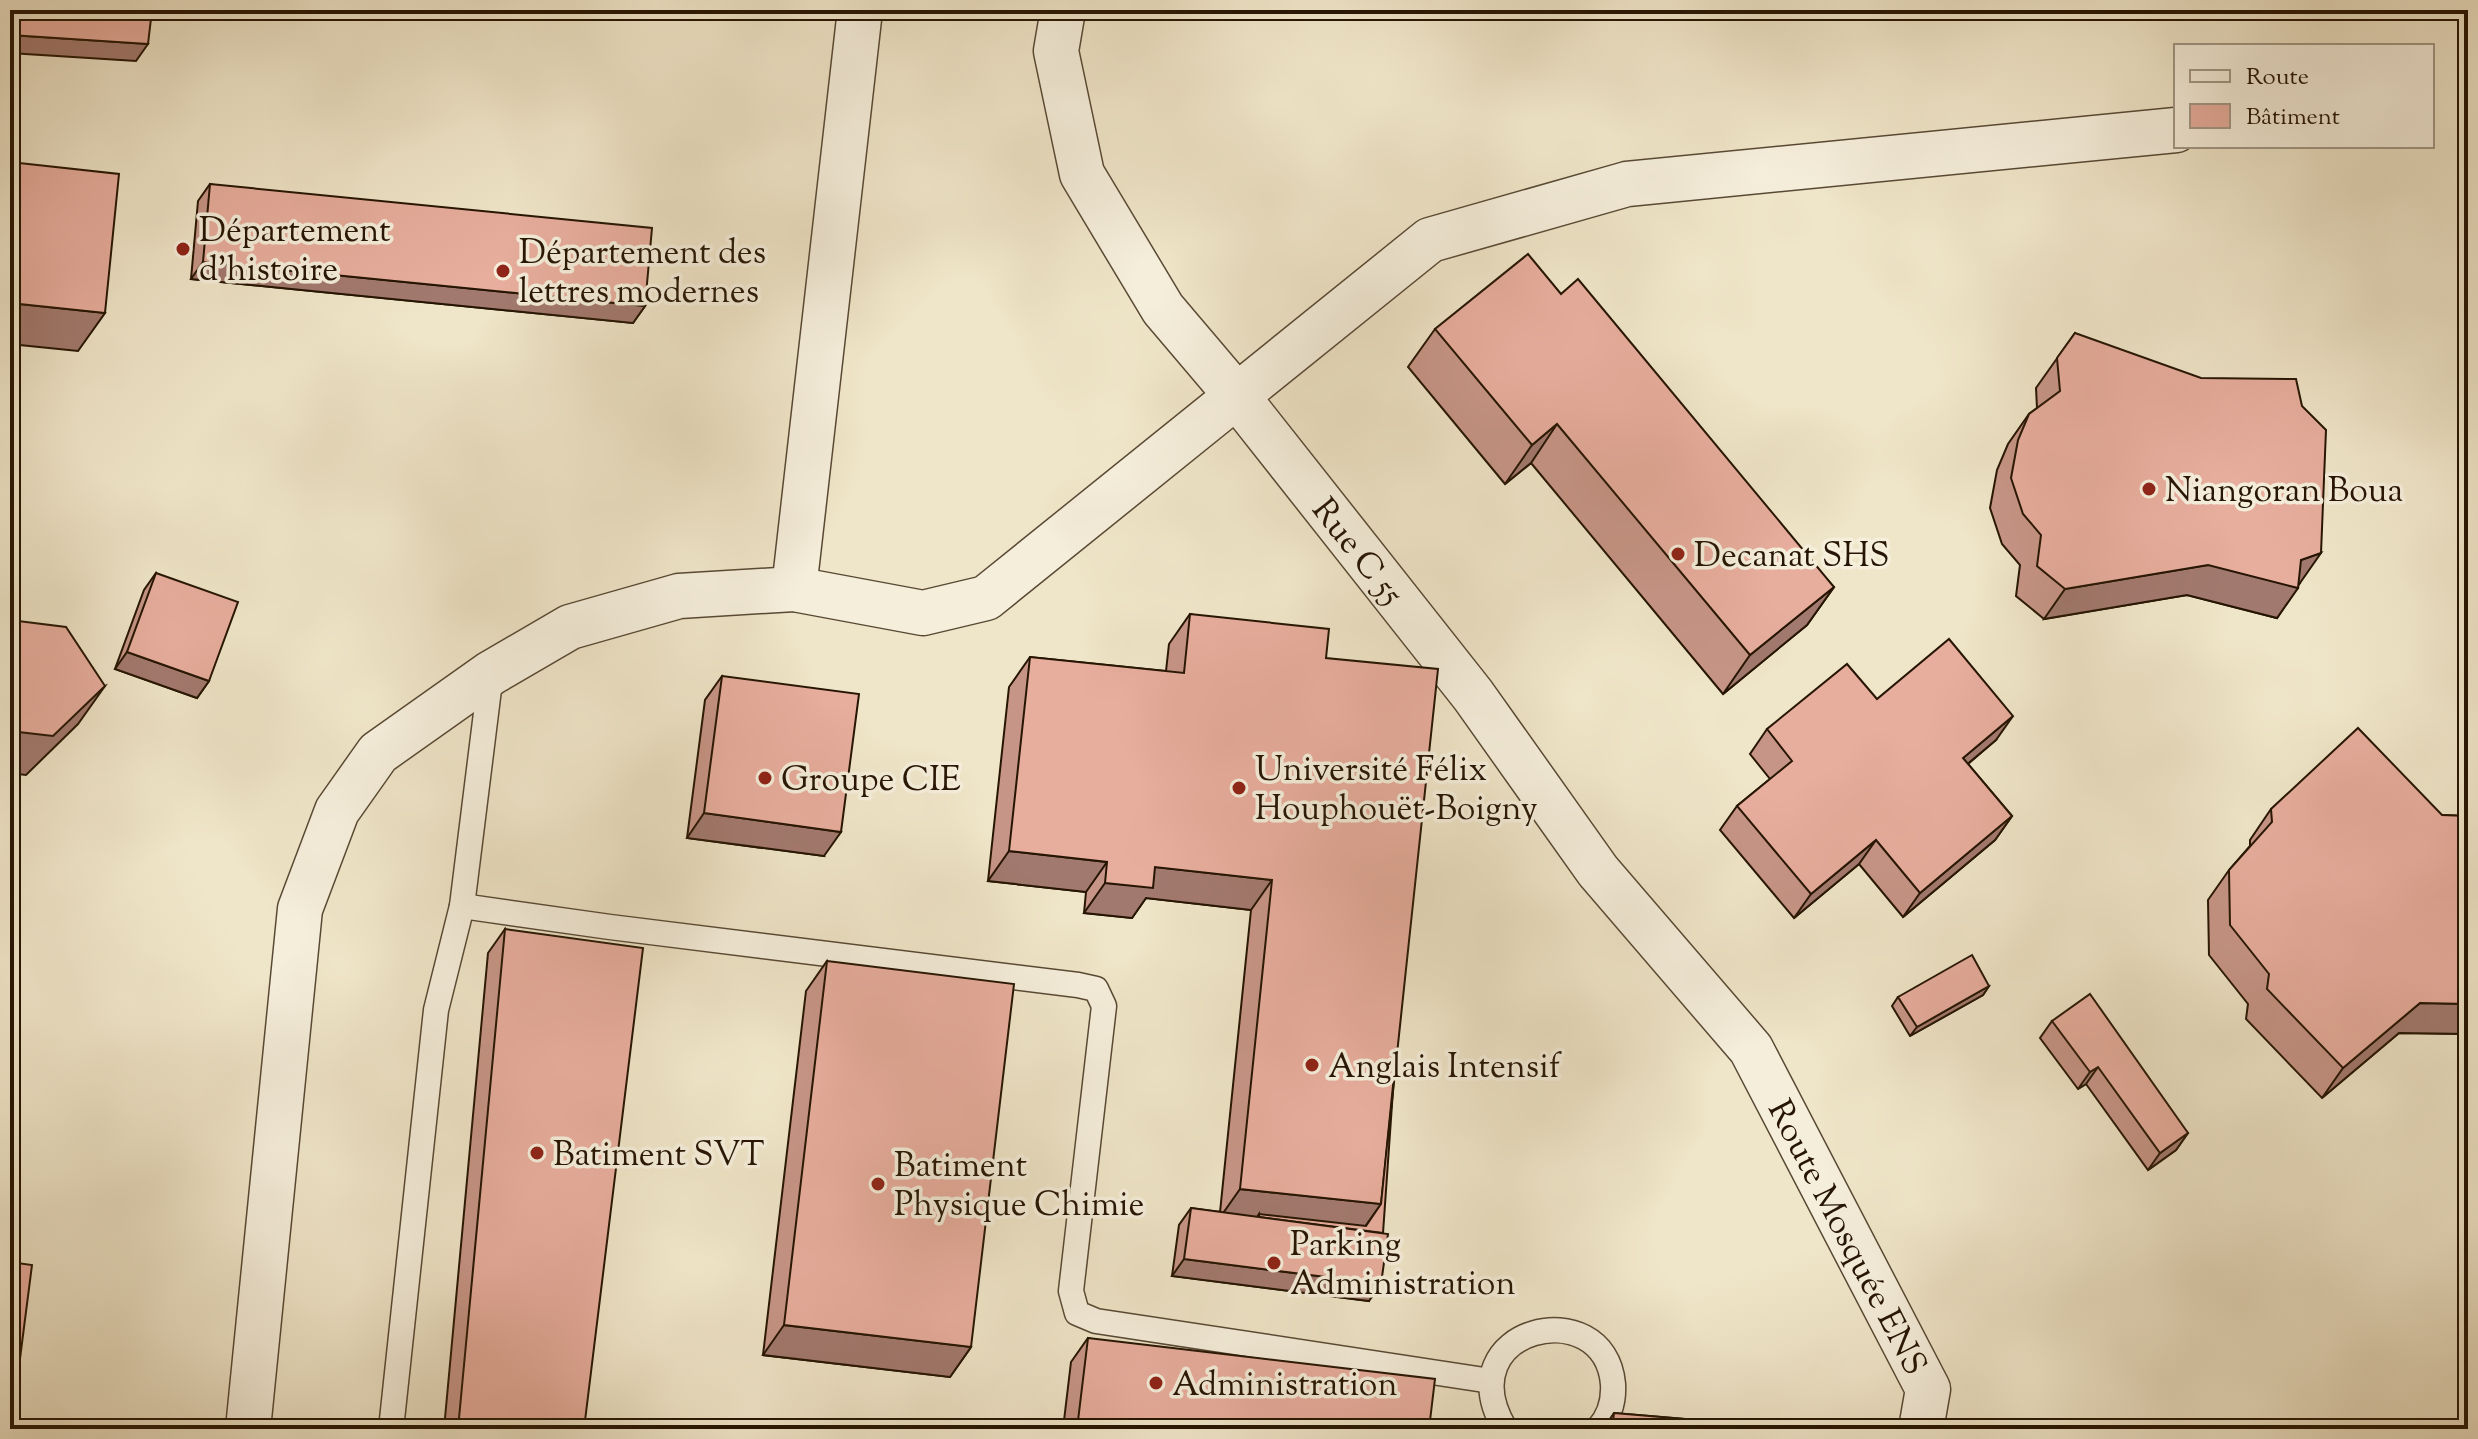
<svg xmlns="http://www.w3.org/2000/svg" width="2478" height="1439" font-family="'Sorts Mill Goudy',serif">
<rect width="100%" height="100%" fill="#efe5c8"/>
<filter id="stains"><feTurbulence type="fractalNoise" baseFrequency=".0025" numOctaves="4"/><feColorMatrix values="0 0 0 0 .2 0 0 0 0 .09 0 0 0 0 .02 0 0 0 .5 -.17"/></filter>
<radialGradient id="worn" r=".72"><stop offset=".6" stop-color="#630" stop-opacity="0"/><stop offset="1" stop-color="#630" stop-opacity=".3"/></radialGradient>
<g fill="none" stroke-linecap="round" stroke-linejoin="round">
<defs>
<g id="service">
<polyline points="462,906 610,927 1078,985 1096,989 1104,1006 1071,1291 1077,1313 1096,1321 1491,1381"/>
<polyline points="391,1429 436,1010 462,906 491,673"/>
<path d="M1505 1429C1445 1327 1605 1291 1613 1384 1614 1401 1610 1416 1598 1429"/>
</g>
<g id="minor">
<path id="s1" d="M1063 10 1056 51 1082 174 1163 309 1236 395 1473 695 1598 871 1751 1049 1928 1389 1921 1429"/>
<polyline points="794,589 860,10"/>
<polyline points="248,1429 300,909 337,811 378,753 491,673 570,627 679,596 794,589 923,613 986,598 1430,240 1627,184 2176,130"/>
</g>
</defs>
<use href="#service" stroke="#584934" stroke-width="27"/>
<use href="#minor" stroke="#584934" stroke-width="47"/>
<use href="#service" stroke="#f5eedb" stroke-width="24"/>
<use href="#minor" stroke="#f5eedb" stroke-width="44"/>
</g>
<g fill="#c79587" stroke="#261503" stroke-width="2">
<polygon points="210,184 645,306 633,323 191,279 198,201"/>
<polygon points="1561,294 1834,587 1807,625 1723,694 1531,463 1505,484 1408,367 1435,329"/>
<polygon points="2075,333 2300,583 2277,618 2187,595 2044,619 2016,596 2020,565 2002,544 1990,508 1997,470 2008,444 2029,414 2037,408 2036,388"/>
<polygon points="156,573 209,681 197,698 115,669 144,590"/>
<polygon points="1190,614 1326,655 1369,1301 1172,1276 1179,1225 1191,1208 1220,1212 1251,910 1146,898 1132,918 1084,913 1086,892 988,881 1009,687 1030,657 1166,671 1169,644"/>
<polygon points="722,676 824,856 687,838 705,700"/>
<polygon points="1877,699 1996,740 1968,764 2012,816 1995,840 1903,917 1859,864 1794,918 1720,830 1737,806 1770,779 1750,754 1767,729"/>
<polygon points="2271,809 2468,816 2468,1034 2399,1033 2322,1098 2246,1019 2248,1004 2209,955 2208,900 2229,870 2250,846 2250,840"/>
<polygon points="505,929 584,1429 444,1429 488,953"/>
<polygon points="827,961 971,1347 950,1377 763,1355 806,991"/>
<polygon points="1989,986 1983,995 1910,1036 1892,1006 1898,997"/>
<polygon points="2052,1021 2188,1133 2176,1150 2148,1170 2086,1084 2078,1089 2040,1038"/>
<polygon points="1088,1338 1429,1429 1063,1429 1071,1362"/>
<polygon points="1614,1413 1804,1429 1603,1429"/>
</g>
<g fill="#a2796e" stroke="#261503" stroke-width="2">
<polygon points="10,35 148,44 136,61 10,53"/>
<polygon points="203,262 645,306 633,323 191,279"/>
<polygon points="10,303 105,313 78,351 10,344"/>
<polygon points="1557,424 1531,463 1505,484 1532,445"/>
<polygon points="2321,553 2300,583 2291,586 2298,588 2277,618 2187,595 2044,619 2065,589 2208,565 2301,560"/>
<polygon points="1834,587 1807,625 1723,694 1750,655"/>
<polygon points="127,652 209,681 197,698 115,669"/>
<polygon points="105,686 78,724 26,775 10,773 10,731"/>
<polygon points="2013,716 1996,740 1946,782 1963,758"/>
<polygon points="704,813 841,832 824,856 687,838"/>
<polygon points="2012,816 1995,840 1903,917 1920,893"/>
<polygon points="1876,840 1859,864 1794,918 1811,894"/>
<polygon points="1009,851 1107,862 1086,892 988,881"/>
<polygon points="1155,867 1272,880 1251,910 1146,898 1132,918 1084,913 1105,883"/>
<polygon points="1989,986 1983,995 1910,1036 1917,1027"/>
<polygon points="2420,1003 2468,1004 2468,1034 2399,1033 2322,1098 2343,1068"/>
<polygon points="2098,1067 2086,1084 2078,1089 2090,1072"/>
<polygon points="2188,1133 2176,1150 2148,1170 2160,1153"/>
<polygon points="1240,1189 1381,1204 1359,1235 1259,1217 1259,1214 1253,1223 1219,1219"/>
<polygon points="1184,1259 1381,1284 1369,1301 1172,1276"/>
<polygon points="784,1325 971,1347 950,1377 763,1355"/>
<polygon points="10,1381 17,1382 10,1391"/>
</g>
<g fill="#e7ad9d" stroke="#261503" stroke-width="2">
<polygon points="10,10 152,10 148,44 10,35"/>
<polygon points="10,162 119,174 105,313 10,303"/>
<polygon points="210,184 652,228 645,306 203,262"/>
<polygon points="1528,254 1561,294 1578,279 1834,587 1750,655 1557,424 1532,445 1435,329"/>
<polygon points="2075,333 2201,378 2296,379 2302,406 2326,430 2321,553 2301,560 2298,588 2208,565 2065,589 2037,566 2041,535 2023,514 2011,478 2018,440 2029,414 2060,391 2057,358"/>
<polygon points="156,573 238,602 209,681 127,652"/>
<polygon points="1190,614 1329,629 1326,658 1438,669 1381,1204 1240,1189 1272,880 1155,867 1153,888 1105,883 1107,862 1009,851 1030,657 1184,673"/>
<polygon points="10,620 66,627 105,686 53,736 10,731"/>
<polygon points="1949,639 2013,716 1963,758 2012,816 1920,893 1876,840 1811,894 1737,806 1792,761 1767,729 1847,664 1877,699"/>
<polygon points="722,676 859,694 841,832 704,813"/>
<polygon points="2358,728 2442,815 2468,816 2468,1004 2420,1003 2343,1068 2267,989 2269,974 2230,925 2229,870 2272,822 2271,809"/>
<polygon points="505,929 643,948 584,1429 458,1429"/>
<polygon points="1972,955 1989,986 1917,1027 1898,997"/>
<polygon points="827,961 1014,984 971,1347 784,1325"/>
<polygon points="2090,994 2188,1133 2160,1153 2098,1067 2090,1072 2052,1021"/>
<polygon points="1394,1076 1383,1233 1259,1217 1259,1214 1366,1226 1381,1204"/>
<polygon points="1191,1208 1388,1234 1381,1284 1184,1259"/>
<polygon points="10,1262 32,1265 17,1382 10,1381"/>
<polygon points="1088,1338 1435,1379 1429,1429 1077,1429"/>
<polygon points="1614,1413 1804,1429 1612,1429"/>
</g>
<g fill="#8f2418" stroke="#f5eedb" stroke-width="3">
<circle cx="183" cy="249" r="8"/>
<circle cx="503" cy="271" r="8"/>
<circle cx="2149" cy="489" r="8"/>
<circle cx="1678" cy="554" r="8"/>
<circle cx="765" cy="778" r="8"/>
<circle cx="1239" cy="788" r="8"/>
<circle cx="1312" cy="1065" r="8"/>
<circle cx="537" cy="1153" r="8"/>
<circle cx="878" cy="1184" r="8"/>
<circle cx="1274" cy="1263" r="8"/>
<circle cx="1156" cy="1383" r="8"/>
</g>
<g text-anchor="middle" stroke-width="7" stroke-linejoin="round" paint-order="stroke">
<g font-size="34" fill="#261503" stroke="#f5eedb" text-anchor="start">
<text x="199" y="241">Département<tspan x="199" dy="39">d'histoire</tspan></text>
<text x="519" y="263">Département des<tspan x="519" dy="39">lettres modernes</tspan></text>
<text x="2165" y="501">Niangoran Boua</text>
<text x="1694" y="566">Decanat SHS</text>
<text x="1255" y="780">Université Félix<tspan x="1255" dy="39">Houphouët-Boigny</tspan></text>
<text x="781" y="790">Groupe CIE</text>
<text x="1328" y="1077">Anglais Intensif</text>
<text x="553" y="1165">Batiment SVT</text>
<text x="894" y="1176">Batiment<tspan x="894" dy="39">Physique Chimie</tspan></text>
<text x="1290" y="1255">Parking<tspan x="1290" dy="39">Administration</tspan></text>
<text x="1172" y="1395">Administration</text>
</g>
<g font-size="34" fill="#261503" stroke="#f5eedb">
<text dy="12" stroke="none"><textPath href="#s1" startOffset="636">Rue C 55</textPath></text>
<text dy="12" stroke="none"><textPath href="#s1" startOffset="1482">Route Mosquée ENS</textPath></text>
</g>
</g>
<rect width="2478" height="1439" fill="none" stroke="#efe5c8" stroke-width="40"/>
<rect x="12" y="12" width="2454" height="1415" fill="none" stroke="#261503" stroke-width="4"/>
<rect x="20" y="20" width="2438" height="1399" fill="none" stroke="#261503" stroke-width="2"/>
<rect x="2174" y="44" width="260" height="104" fill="#f5eedb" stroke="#a29785" stroke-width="2"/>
<rect x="2190" y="70" width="40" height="12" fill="#f5eedb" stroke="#a29785" stroke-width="2"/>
<text x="2246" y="84" font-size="24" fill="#261503">Route</text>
<rect x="2190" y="104" width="40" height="24" fill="#e7ad9d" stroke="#a29785" stroke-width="2"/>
<text x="2246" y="124" font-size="24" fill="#261503">Bâtiment</text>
<rect width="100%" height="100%" filter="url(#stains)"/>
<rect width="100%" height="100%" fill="url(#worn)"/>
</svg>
